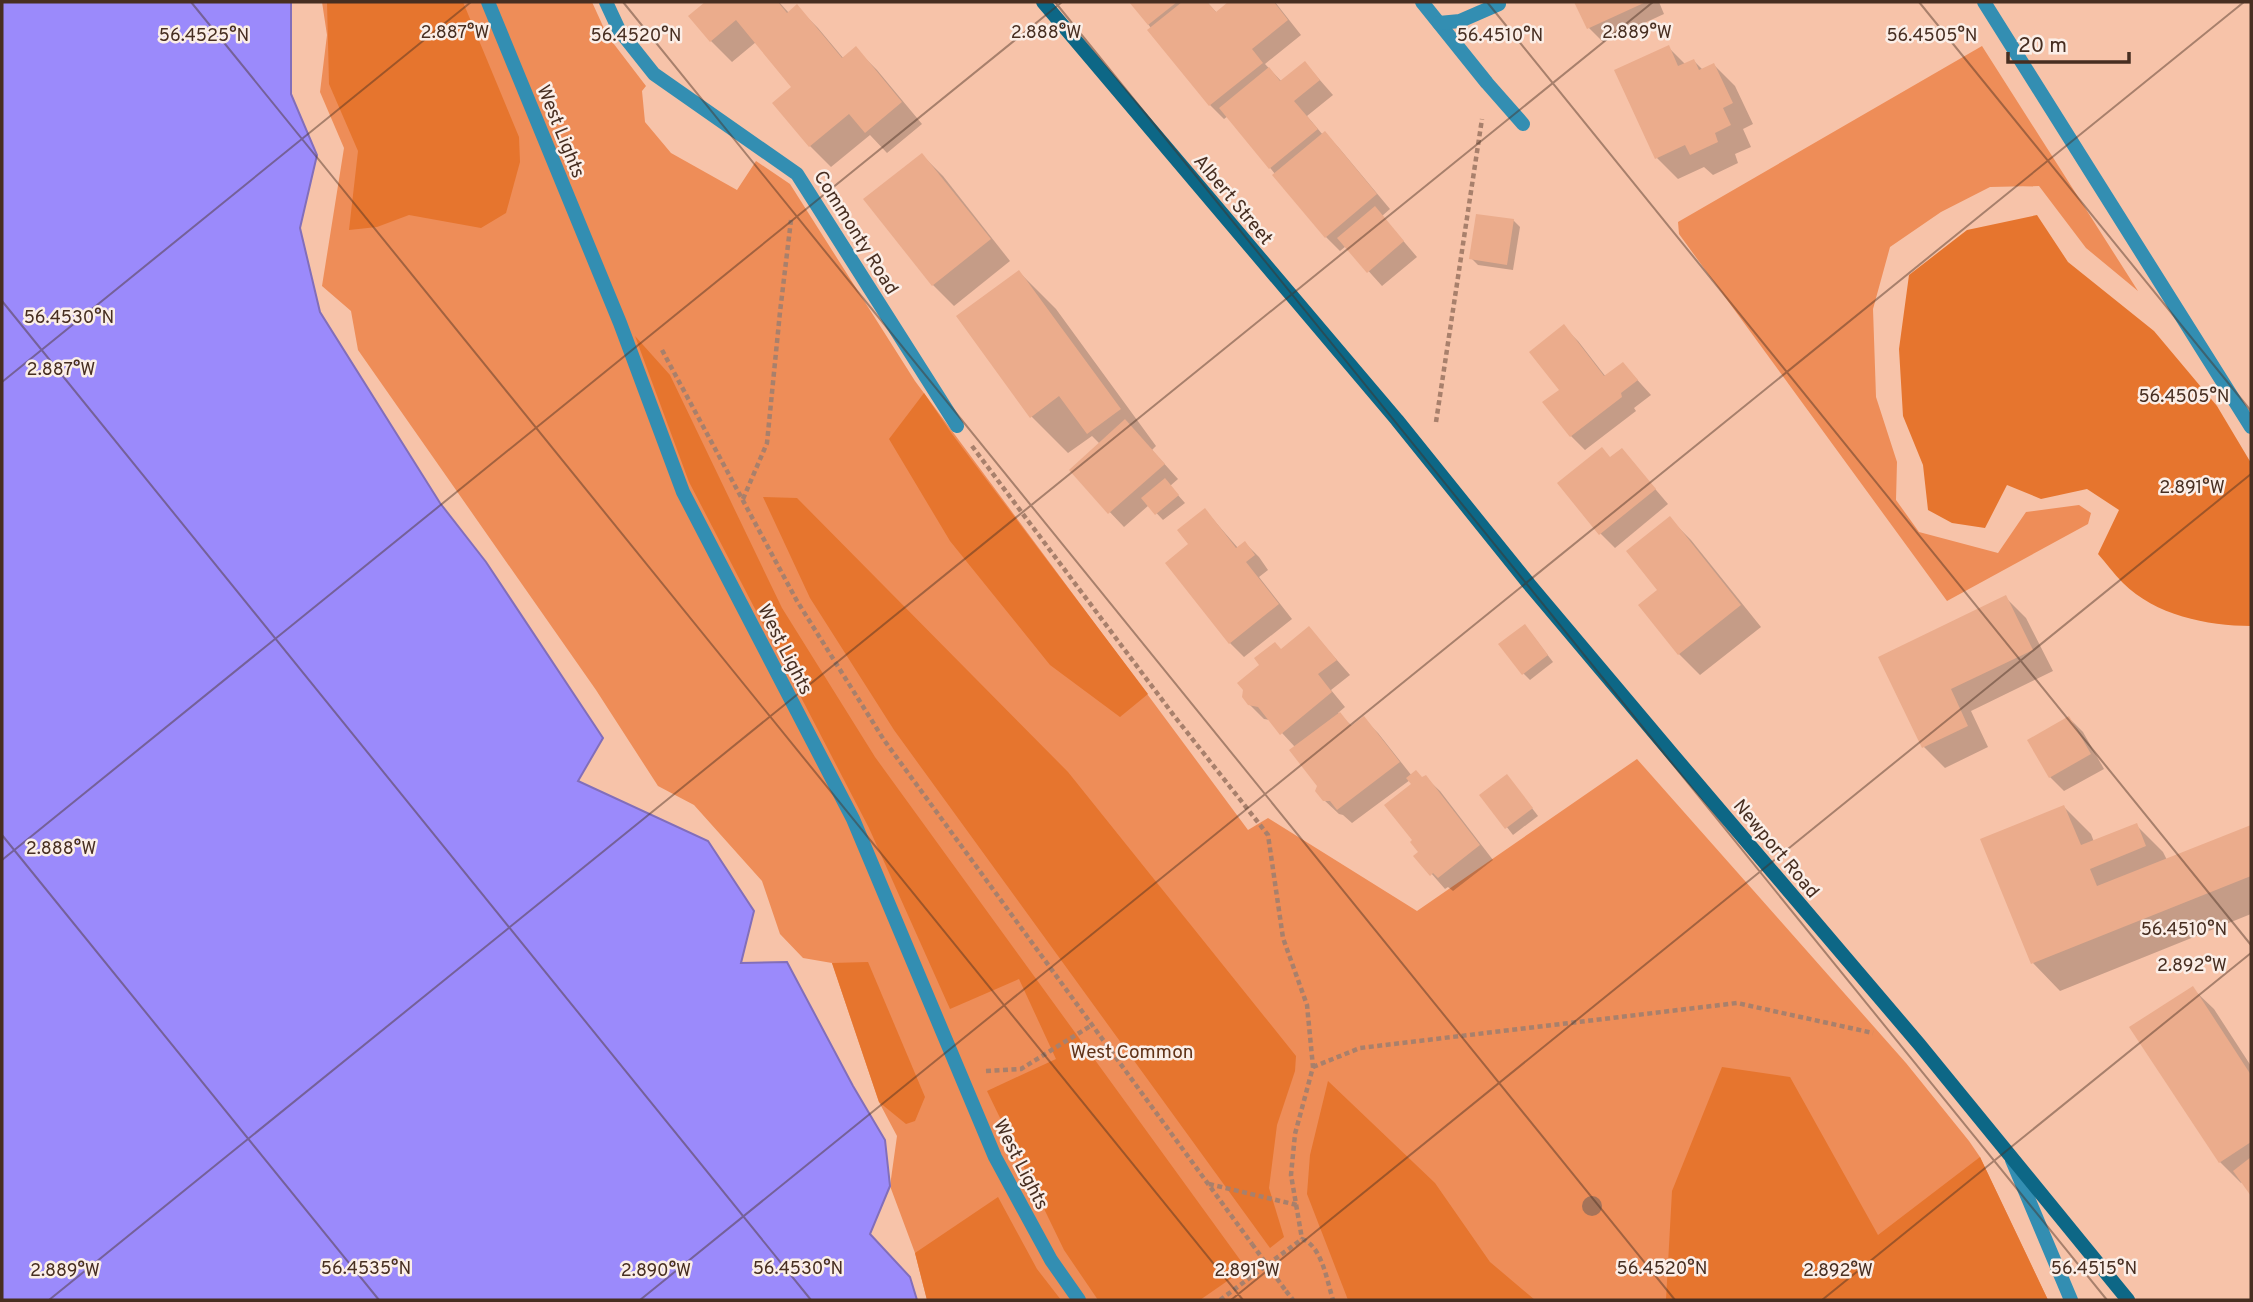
<svg xmlns="http://www.w3.org/2000/svg" width="2253" height="1302" font-family="Overpass,sans-serif">
<rect width="100%" height="100%" fill="#f7c3a9"/>
<g fill="#ee8d58">
<polygon points="322,2 592,2 607,35 646,86 642,91 645,122 671,153 737,190 756,161 790,184 915,381 1248,830 1268,818 1417,911 1637,759 1906,1063 1969,1141 1980,1157 2048,1300 927,1300 915,1253 890,1186 897,1136 879,1102 832,963 803,958 780,934 762,881 694,805 658,786 596,690 358,350 351,311 322,286 344,148 320,92 327,35"/>
<polygon points="1982,46 2138,291 2086,248 2039,186 1990,187 1941,212 1890,247 1873,309 1876,397 1897,462 1896,500 1919,532 1998,553 2026,512 2079,505 2091,513 2088,524 1947,601 1679,234 1678,222"/>
</g>
<g fill="#e6752e">
<polygon points="327,2 463,2 519,137 520,162 506,213 481,228 409,215 377,227 349,230 358,151 329,84"/>
<path d="M2037 215 2068 262 2154 331 2217 406 2251 463V626C2207 626 2155 615 2123 583 2114 574 2106 563 2098 554L2119 510 2087 489 2041 499 2007 485 1985 528 1952 523 1928 510 1923 465 1903 416 1899 349 1909 275 1967 230Z"/>
<polygon points="635,336 670,375 782,608 875,757 1246,1268 1200,1300 1098,1300 1064,1250 987,1091 1056,1059 1019,979 950,1009 869,828 689,482"/>
<polygon points="924,393 952,434 1148,694 1120,717 1050,665 950,541 889,439"/>
<polygon points="763,497 797,498 1068,772 1296,1056 1295,1071 1277,1125 1269,1188 1284,1237 1270,1248 894,730 810,598"/>
<polygon points="868,962 925,1097 915,1121 906,1124 879,1102 832,963"/>
<polygon points="1722,1067 1790,1077 1878,1235 1980,1157 2048,1300 1666,1300 1672,1191"/>
<polygon points="1328,1081 1435,1183 1490,1262 1535,1300 1348,1300 1307,1194 1310,1155"/>
<polygon points="998,1197 1037,1269 1061,1300 927,1300 915,1253"/>
</g>
<polygon fill="#9b8afb" stroke="#826eba" stroke-width="2" points="2,2 291,2 291,94 317,155 300,228 320,312 440,503 486,562 603,738 578,781 708,841 754,911 741,963 787,962 853,1086 885,1140 890,1186 870,1234 910,1277 917,1300 2,1300"/>
<g fill="#0003">
<polygon points="708,2 779,2 789,13 797,7 818,28 844,59 856,49 877,70 922,124 887,153 870,135 831,167 810,146 793,87 756,42 732,62 711,41 691,16"/>
<polygon points="1131,2 1207,2 1217,13 1231,2 1275,2 1301,35 1265,64 1282,82 1305,63 1333,95 1307,116 1323,135 1325,133 1339,148 1390,209 1382,216 1417,257 1382,286 1346,246 1340,251 1326,237 1228,116 1224,119 1210,105"/>
<polygon points="1576,2 1659,2 1664,14 1603,42 1589,28"/>
<polygon points="1668,47 1685,64 1694,61 1703,70 1714,65 1735,86 1753,124 1743,129 1751,147 1735,154 1738,163 1713,175 1704,167 1678,179 1657,158"/>
<polygon points="922,155 943,176 1010,261 954,306 933,285"/>
<polygon points="1513,220 1520,227 1513,270 1478,265 1471,258"/>
<polygon points="1019,272 1056,309 1156,446 1152,450 1178,479 1170,486 1185,503 1163,520 1149,505 1124,527 1071,471 1100,444 1092,436 1068,453 1031,416"/>
<polygon points="1564,327 1578,341 1606,377 1623,364 1651,395 1634,408 1636,411 1585,450 1571,436 1545,403 1561,390"/>
<polygon points="1622,450 1668,504 1615,548 1600,533 1611,459"/>
<polygon points="1205,510 1238,548 1245,543 1259,557 1268,570 1259,577 1292,619 1244,657 1230,643 1191,544"/>
<polygon points="1670,519 1691,540 1761,627 1700,675 1679,654 1641,606 1660,590"/>
<polygon points="2005,597 2026,618 2053,671 1971,711 1988,747 1945,768 1924,747 1880,658"/>
<polygon points="1309,628 1350,675 1331,690 1345,707 1338,713 1353,727 1364,719 1378,733 1412,776 1423,779 1425,777 1440,791 1493,860 1453,891 1448,887 1445,889 1416,856 1420,852 1414,784 1410,780 1352,823 1343,815 1339,814 1324,800 1319,786 1295,747 1270,720 1264,719 1249,704 1281,651"/>
<polygon points="1531,633 1553,662 1530,680 1523,673"/>
<polygon points="2069,718 2083,732 2104,769 2064,791 2050,777"/>
<polygon points="1513,783 1538,816 1513,835 1482,795"/>
<polygon points="2064,807 2091,834 2094,842 2136,825 2163,852 2167,860 2251,827 2251,914 2060,991 2033,963 1982,840"/>
<polygon points="2192,988 2214,1009 2251,1066 2251,1193 2243,1182 2241,1183 2220,1162"/>
</g>
<g fill="#ebac8c">
<polygon points="705,2 778,2 787,13 797,4 842,58 856,46 902,102 865,133 849,114 809,147 772,103 791,87 736,20 710,42 688,16"/>
<polygon points="1129,2 1177,2 1148,25"/>
<polygon points="1182,2 1207,2 1216,12 1228,2 1274,2 1288,20 1252,49 1263,63 1209,106 1147,30"/>
<polygon points="1574,2 1646,2 1587,29"/>
<polygon points="1669,45 1678,66 1694,59 1699,70 1714,63 1733,103 1723,108 1731,125 1715,133 1718,142 1690,155 1685,145 1655,159 1614,70"/>
<polygon points="1305,61 1320,80 1294,101 1318,129 1269,169 1219,108 1269,67 1280,81"/>
<polygon points="1325,131 1377,194 1325,238 1272,175"/>
<polygon points="922,153 991,239 932,286 863,199"/>
<polygon points="1375,206 1404,241 1367,273 1337,238"/>
<polygon points="1476,214 1514,219 1507,265 1469,259"/>
<polygon points="1019,270 1121,409 1087,434 1059,396 1030,418 956,316"/>
<polygon points="1564,324 1604,376 1623,362 1638,380 1621,393 1622,397 1570,437 1542,402 1559,390 1529,352"/>
<polygon points="1125,419 1165,464 1108,514 1069,470"/>
<polygon points="1602,447 1610,457 1622,448 1656,489 1599,535 1557,483"/>
<polygon points="1165,478 1179,495 1155,515 1141,498"/>
<polygon points="1205,508 1236,548 1245,541 1255,555 1246,562 1279,604 1229,644 1165,563 1188,544 1177,530"/>
<polygon points="1670,516 1741,605 1678,655 1638,605 1657,590 1626,551"/>
<polygon points="2006,595 2033,650 1951,689 1968,726 1922,748 1878,657"/>
<polygon points="1525,624 1548,655 1522,675 1498,644"/>
<polygon points="1309,626 1337,660 1318,674 1332,692 1280,735 1258,707 1248,705 1242,697 1243,690 1237,683 1259,665 1254,658 1275,642 1281,649"/>
<polygon points="1340,712 1351,726 1364,716 1400,762 1337,810 1330,801 1323,801 1315,791 1317,786 1289,750"/>
<polygon points="2069,716 2091,754 2049,778 2027,740"/>
<polygon points="1416,770 1422,777 1426,775 1480,845 1438,878 1433,873 1430,876 1413,856 1418,852 1410,842 1412,840 1384,805 1411,784 1406,778"/>
<polygon points="1507,774 1533,808 1505,829 1479,795"/>
<polygon points="2064,805 2081,845 2137,823 2146,846 2090,869 2097,886 2251,825 2251,876 2031,964 1980,839"/>
<polygon points="2193,986 2251,1075 2251,1142 2219,1163 2129,1027"/>
<polygon points="2251,1157 2251,1196 2233,1171"/>
</g>
<g fill="none" stroke-linecap="round" stroke-linejoin="round">
<g stroke="#a8806c" stroke-width="4.5" stroke-dasharray="5 3.5" stroke-linecap="butt">
<polyline points="662,350 797,601 884,740 1252,1244"/>
<polyline points="1436,422 1482,119"/>
<polyline points="972,446 1175,717 1268,835 1283,938 1307,1005 1313,1067 1295,1134 1291,1175 1302,1239"/>
<polyline points="743,499 767,443 780,312 791,220"/>
<polyline points="1313,1067 1360,1048 1737,1003 1873,1033"/>
<polyline points="986,1071 1021,1069 1092,1025"/>
<polyline points="1209,1184 1297,1205"/>
<polyline points="1286,1291 1293,1300"/>
<path d="M1220 1300 1302 1239C1322 1246 1327 1281 1333 1300"/>
</g>
<g stroke="#338eb2" stroke-width="14">
<polyline points="1984,2 2251,427"/>
<polyline points="2012,1160 2071,1300"/>
</g>
<g stroke="#338eb2" stroke-width="14">
<polyline points="488,2 620,323 683,492 853,819 995,1157 1051,1260 1079,1300"/>
<polyline points="606,2 619,30 654,74 797,174 957,426"/>
<polyline points="1422,2 1487,83 1523,124"/>
<polyline points="1439,23 1460,21 1499,4"/>
</g>
<polyline stroke="#0d6786" stroke-width="14" points="1043,2 1397,420 1529,584 1673,755 1919,1044 2128,1300"/>
<polyline stroke="#a8806c" stroke-width="4.5" stroke-dasharray="5 3.5" stroke-linecap="butt" points="1252,1244 1286,1291"/>
</g>
<circle fill="#a47359" cx="1592" cy="1206" r="10"/>
<path fill="none" stroke="#472e21" stroke-width="2" stroke-opacity="0.45" d="M191 2 1243 1300M623 2 1675 1300M1055 2 2107 1300M1487 2 2251 945M1919 2 2251 411M2 301 811 1300M2 382 471 2M2 835 379 1300M2 860 1062 2M49 1300 1653 2M640 1300 2244 2M1231 1300 2251 474M1822 1300 2251 953"/>
<g text-anchor="middle" stroke-width="5" stroke-linejoin="round" paint-order="stroke">
<g font-size="19" fill="#472e21" stroke="#fbeee7">
<text transform="translate(562 131) rotate(68)" y="7">West Lights</text>
<text transform="translate(1234 199) rotate(50)" y="7">Albert Street</text>
<text transform="translate(857 232) rotate(58)" y="7">Commonty Road</text>
<text transform="translate(786 649) rotate(63)" y="7">West Lights</text>
<text transform="translate(1777 848) rotate(50)" y="7">Newport Road</text>
<text transform="translate(1022 1164) rotate(63)" y="7">West Lights</text>
</g>
<g font-size="19" fill="#603217" stroke="#fbeee7">
<text x="1132" y="1058">West Common</text>
</g>
</g>
<g font-size="18" text-anchor="middle" fill="#472e21" stroke="#fbeee7" stroke-width="5" stroke-linejoin="round" paint-order="stroke">
<text x="455" y="38">2.887°W</text>
<text x="1046" y="38">2.888°W</text>
<text x="1637" y="38">2.889°W</text>
<text x="204" y="41">56.4525°N</text>
<text x="636" y="41">56.4520°N</text>
<text x="1500" y="41">56.4510°N</text>
<text x="1932" y="41">56.4505°N</text>
<text x="69" y="323">56.4530°N</text>
<text x="61" y="375">2.887°W</text>
<text x="2184" y="402">56.4505°N</text>
<text x="2192" y="493">2.891°W</text>
<text x="61" y="854">2.888°W</text>
<text x="2184" y="935">56.4510°N</text>
<text x="2192" y="971">2.892°W</text>
<text x="366" y="1274">56.4535°N</text>
<text x="798" y="1274">56.4530°N</text>
<text x="1662" y="1274">56.4520°N</text>
<text x="2094" y="1274">56.4515°N</text>
<text x="65" y="1276">2.889°W</text>
<text x="656" y="1276">2.890°W</text>
<text x="1247" y="1276">2.891°W</text>
<text x="1838" y="1276">2.892°W</text>
</g>
<rect width="2253" height="1302" fill="none" stroke="#472e21" stroke-width="7"/>
<path d="M2008 52v10h121v-10" fill="none" stroke="#472e21" stroke-width="3.5"/>
<text x="2018" y="52" font-size="21" fill="#472e21" stroke="#fbeee7" stroke-width="5" paint-order="stroke">20 m</text>
</svg>
